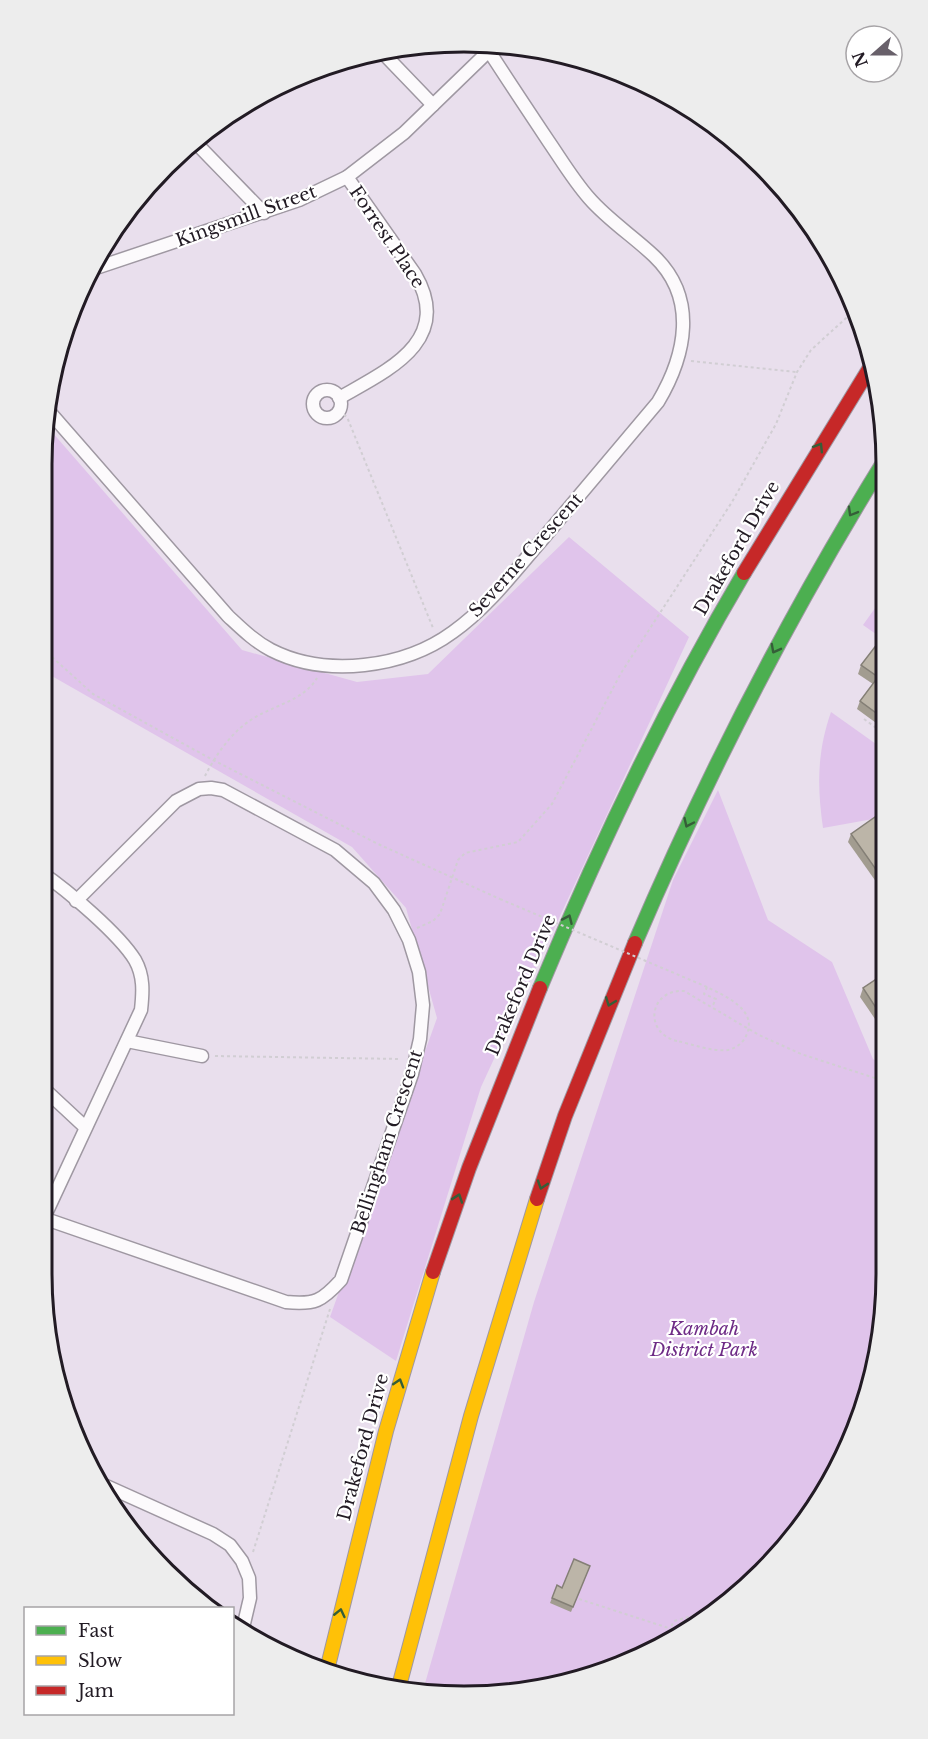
<svg xmlns="http://www.w3.org/2000/svg" width="928" height="1739" font-family="'Libre Baskerville',serif">
<rect width="100%" height="100%" fill="#e9dfed"/>
<g fill="#e0c4eb">
<polygon points="45,424 242,650 357,682 428,674 569,537 689,637 481,1087 396,1361 330,1317 437,1018 406,908 352,847 43,671"/>
<polygon points="883,597 883,639 863,625"/>
<path d="M831 712 883 749 884 817 823 828C817 786 817 752 831 712Z"/>
<polygon points="718,790 768,920 832,962 873,1059 884,1066 885,1302 872,1384 842,1462 762,1574 650,1654 519,1693 436,1696 422,1694 534,1302 673,880"/>
</g>
<g fill="none" stroke-linecap="round" stroke-linejoin="round">
<defs>
<g id="street">
<polyline points="382,52 433,105"/>
<polyline points="194,141 264,213"/>
<polyline points="90,270 299,200 347,177 404,133 496,44"/>
<circle cx="327" cy="404" r="14"/>
<path d="M339 398C388 370 454 341 415 274L347 177"/>
<path d="M47 409 228 616C242 629 254 641 271 650 326 678 404 668 453 632 488 607 513 573 541 541 580 494 619 448 658 402 686 355 698 298 654 256 633 236 608 220 589 198 574 181 562 161 549 142 529 112 509 82 489 51"/>
<polyline points="127,1041 202,1056"/>
<polyline points="42,1087 85,1127"/>
<path d="M43 1218 286 1302C315 1305 322 1301 341 1280L412 1074 420 1039 423 1005 419 972 409 940 394 910 374 883 335 850 223 790 211 788 199 789 176 801 76 901"/>
<path d="M42 1222 141 1010C143 992 144 976 135 960 119 934 67 890 42 873"/>
<polyline points="104,1485 213,1534 230,1545 242,1561 249,1578 250,1598 242,1632"/>
</g>
<g id="fast">
<path d="M635 943C706 777 788 617 883 463"/>
<path d="M540 988C599 846 666 705 744 573"/>
</g>
<g id="slow">
<polyline points="327,1670 386,1431 433,1272"/>
<polyline points="398,1690 471,1416 537,1199"/>
</g>
<g id="jam">
<polyline points="744,573 871,366"/>
<polyline points="537,1199 565,1116 635,943"/>
<polyline points="433,1272 469,1168 540,988"/>
</g>
</defs>
<use href="#street" stroke="#9f98a2" stroke-width="15"/>
<use href="#fast" stroke="#9f98a2" stroke-width="16"/>
<use href="#slow" stroke="#9f98a2" stroke-width="16"/>
<use href="#jam" stroke="#9f98a2" stroke-width="16"/>
<g stroke="#d1ced3" stroke-width="2" stroke-dasharray="3 3" stroke-linecap="butt">
<polyline points="506,55 515,47"/>
<polyline points="691,361 796,372"/>
<polyline points="339,411 347,417 433,628"/>
<polyline points="43,649 93,694 213,760 378,844 500,899"/>
<polyline points="864,719 883,733"/>
<path d="M205 776C214 758 230 734 248 722 269 706 303 702 317 678"/>
<polyline points="417,928 433,921 440,914 458,860 465,853 518,842 552,804 621,673 732,502 776,424 797,372 811,350 856,309"/>
<polyline points="707,987 704,994 716,999 712,1007"/>
<path d="M677 1041C643 1033 649 989 684 991L759 1035 801 1054 884 1081"/>
<polyline points="215,1056 401,1059"/>
<polyline points="42,1247 50,1235"/>
<polyline points="253,1552 330,1309"/>
<polyline points="579,1599 681,1632"/>
<polyline points="672,1638 671,1627 674,1621 710,1611"/>
</g>
<use href="#street" stroke="#fcfafc" stroke-width="12"/>
<use href="#fast" stroke="#4caf50" stroke-width="14"/>
<use href="#slow" stroke="#ffc107" stroke-width="14"/>
<use href="#jam" stroke="#c62828" stroke-width="14"/>
<path stroke="#d1ced3" stroke-width="2" stroke-dasharray="3 3" stroke-linecap="butt" d="M500 899 707 987C725 996 759 1010 746 1036 743 1043 736 1048 728 1050 712 1052 692 1044 677 1041"/>
</g>
<g fill="#a29c90">
<polygon points="883,640 883,728 857,709 860,701 873,684 858,674 861,665"/>
<polygon points="884,827 884,893 848,842 851,834"/>
<polygon points="884,974 884,1032 860,997 863,988"/>
<polygon points="590,1566 571,1612 550,1603 557,1585 562,1588"/>
</g>
<g fill="#bcb5a8" stroke="#847f76" stroke-width="1.5">
<polygon points="881,639 883,640 883,718 860,701 878,677 861,665"/>
<polygon points="875,817 882,828 884,827 884,881 851,834"/>
<polygon points="884,974 884,1020 863,988"/>
<polygon points="574,1559 590,1566 573,1607 552,1598 557,1585 562,1588"/>
</g>
<defs><path id="oneway-chevron" d="M-2-3.5L2.5 0L-2 3.5" fill="none" stroke-width="1.6" stroke-linecap="round" stroke-linejoin="round" transform="scale(1.5)"/></defs>
<g stroke="#355e38">
<use href="#oneway-chevron" transform="translate(819 447) rotate(-58)"/>
<use href="#oneway-chevron" transform="translate(852 512) rotate(120)"/>
<use href="#oneway-chevron" transform="translate(775 649) rotate(118)"/>
<use href="#oneway-chevron" transform="translate(688 823) rotate(115)"/>
<use href="#oneway-chevron" transform="translate(568 919) rotate(-66)"/>
<use href="#oneway-chevron" transform="translate(610 1002) rotate(111)"/>
<use href="#oneway-chevron" transform="translate(542 1185) rotate(108)"/>
<use href="#oneway-chevron" transform="translate(458 1198) rotate(-71)"/>
<use href="#oneway-chevron" transform="translate(399 1383) rotate(-73)"/>
<use href="#oneway-chevron" transform="translate(340 1613) rotate(-77)"/>
</g>
<g text-anchor="middle" stroke-width="4.5" stroke-linejoin="round" paint-order="stroke">
<g font-size="18" fill="#221b24" stroke="#fff">
<text transform="translate(246 216) rotate(-20)" y="6">Kingsmill Street</text>
<text transform="translate(387 237) rotate(56)" y="6">Forrest Place</text>
<text transform="translate(737 548) rotate(-60)" y="6">Drakeford Drive</text>
<text transform="translate(526 555) rotate(-48)" y="6">Severne Crescent</text>
<text transform="translate(521 985) rotate(-67)" y="6">Drakeford Drive</text>
<text transform="translate(387 1142) rotate(-72)" y="6">Bellingham Crescent</text>
<text transform="translate(363 1447) rotate(-75)" y="6">Drakeford Drive</text>
</g>
<g font-size="18" font-style="italic" fill="#6e2b86" stroke="#fff">
<text x="704" y="1335">Kambah<tspan x="704" dy="21">District Park</tspan></text>
</g>
</g>
<path d="M0 0H928V1739H0ZM464 52H464A412 412 0 0 1 876 464V1274A412 412 0 0 1 464 1686H464A412 412 0 0 1 52 1274V464A412 412 0 0 1 464 52Z" fill="#ededed" fill-rule="evenodd"/>
<path fill="none" stroke="#221b24" stroke-width="3" d="M464 52H464A412 412 0 0 1 876 464V1274A412 412 0 0 1 464 1686H464A412 412 0 0 1 52 1274V464A412 412 0 0 1 464 52Z"/>
<rect x="24" y="1607" width="210" height="108" fill="#ffffff" stroke="#a7a4a7" stroke-width="1.5"/>
<rect x="36" y="1626" width="30" height="9" fill="#4caf50" stroke="#a7a4a7" stroke-width="1.5"/>
<text x="78" y="1637" font-size="18" fill="#221b24">Fast</text>
<rect x="36" y="1656" width="30" height="9" fill="#ffc107" stroke="#a7a4a7" stroke-width="1.5"/>
<text x="78" y="1667" font-size="18" fill="#221b24">Slow</text>
<rect x="36" y="1686" width="30" height="9" fill="#c62828" stroke="#a7a4a7" stroke-width="1.5"/>
<text x="78" y="1697" font-size="18" fill="#221b24">Jam</text>
<g transform="translate(874 54) rotate(249)"><circle r="28" fill="#ffffff" stroke="#a7a4a7" stroke-width="1.5"/>
<path d="M0-4.5L10 22L0 15L-10 22Z" fill="#68606a"/>
<text y="-9" font-size="16" font-weight="bold" text-anchor="middle" fill="#221b24">N</text>
</g>
</svg>
